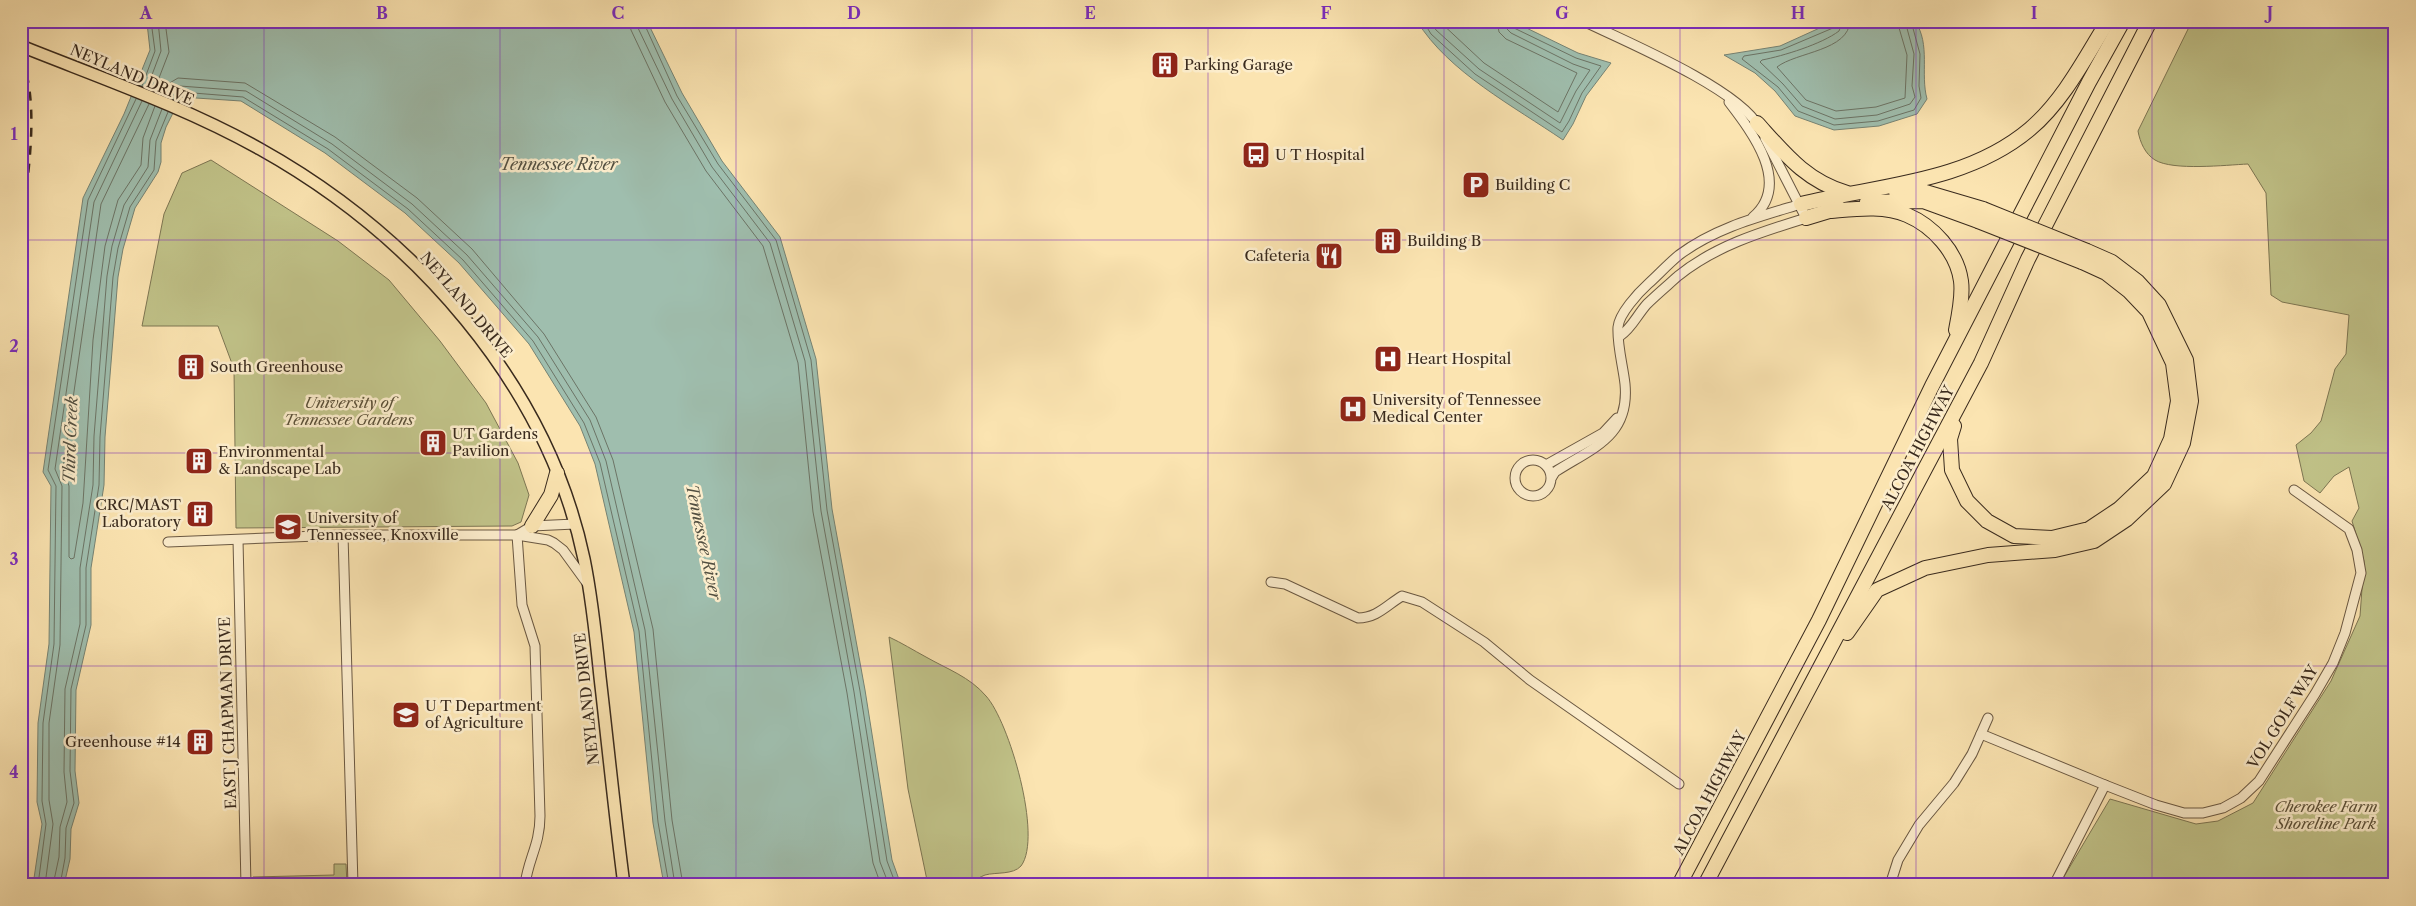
<svg xmlns="http://www.w3.org/2000/svg" width="2416" height="906" font-family="'Libre Caslon Text',serif">
<rect width="100%" height="100%" fill="#fbe4b1"/>
<filter id="stains"><feTurbulence type="fractalNoise" baseFrequency=".004" numOctaves="4"/><feColorMatrix values="0 0 0 0 .2 0 0 0 0 .09 0 0 0 0 .02 0 0 0 .5 -.17"/></filter>
<radialGradient id="worn" r=".72"><stop offset=".6" stop-color="#630" stop-opacity="0"/><stop offset="1" stop-color="#630" stop-opacity=".3"/></radialGradient>
<g fill="#c1c389" stroke="#7d7653">
<path d="M2192 21H2395V885H2059L2110 799 2196 824 2218 821 2253 803 2331 681 2360 616 2364 561 2352 521 2359 508 2349 467 2334 476 2320 493 2304 481 2296 445 2311 433 2321 421 2335 369 2346 354 2349 315 2282 302 2271 295 2266 193 2248 164C2226 165 2173 171 2155 160 2145 154 2140 142 2138 131Z"/>
<polygon points="211,160 338,241 389,280 440,341 486,403 518,463 529,495 521,522 512,526 236,528 234,369 218,326 142,326 164,214 182,173"/>
<path d="M889 637C902 643 913 650 926 657 947 669 970 677 986 696 1009 721 1043 837 1021 866 1013 875 996 872 985 875 980 877 975 880 971 882L970 885H928L908 789Z"/>
<polygon points="334,864 346,864 347,885 251,885 253,877 334,875"/>
</g>
<g fill="#9fbeae" stroke="#768374">
<polygon points="135,21 647,21 682,93 722,161 780,237 816,359 832,509 865,690 892,860 901,885 664,885 653,823 634,632 595,464 580,426 529,344 459,263 405,213 325,153 241,101 181,97 166,127 161,143 161,162 158,172 135,208 123,249 118,277 105,437 104,485 91,568 91,625 76,690 75,771 79,803 71,829 70,859 64,885 33,885 42,824 37,802 38,723 49,644 51,486 43,472 83,198 124,114 150,50 147,23"/>
<path d="M1417 21H1512L1578 53 1611 63 1586 96 1573 124 1563 140C1515 107 1448 72 1417 21Z"/>
<path d="M1835 21H1915C1931 45 1920 73 1927 99L1917 114 1879 126 1834 130 1795 116 1775 91 1755 73 1724 55 1780 46Z"/>
</g>
<g fill="none" stroke-linecap="round" stroke-linejoin="round">
<g stroke="#6c7466" stroke-width="1">
<polyline points="629,21 631,30 665,102 706,171 763,246 798,363 813,512 847,693 873,863 881,885"/>
<polyline points="637,21 638,28 672,99 712,167 770,243 805,361 821,511 854,692 880,862 889,885"/>
<polyline points="643,21 677,96 718,164 776,240 811,360 827,510 860,691 887,861 896,885"/>
<polyline points="1423,21 1431,34 1475,74 1562,132 1569,121 1582,93 1601,66 1576,58 1514,28 1511,21"/>
<polyline points="1430,21 1436,30 1479,69 1560,123 1576,91 1590,70 1573,64 1511,33 1506,28 1505,21"/>
<polyline points="1439,21 1484,63 1558,112 1577,73 1506,39 1499,32 1497,21"/>
<polyline points="1836,21 1833,28 1781,50 1744,56 1742,59 1778,87 1798,111 1834,125 1878,121 1914,110 1921,98 1919,86 1920,54 1911,21"/>
<path d="M1843 21 1839 31C1822 44 1783 56 1762 60L1760 62 1783 84 1802 106 1835 119 1877 115 1910 104 1915 97 1912 86 1914 54 1905 21"/>
<path d="M1850 21C1849 51 1796 52 1777 67L1806 100 1836 111 1876 107 1905 98 1907 55 1897 21"/>
<polyline points="142,86 155,51 151,21"/>
<polyline points="147,88 161,51 158,21"/>
<polyline points="154,91 169,52 165,21"/>
<polyline points="161,94 168,84 178,78 245,83 335,137 417,198 472,249 544,334 596,417 613,460 653,629 672,820 683,885"/>
<polyline points="168,97 173,89 180,86 246,91 332,144 412,204 467,255 538,337 590,420 606,461 645,630 665,821 675,885"/>
<polyline points="174,99 181,92 243,97 328,149 408,209 463,260 533,341 584,423 600,463 639,631 658,822 669,885"/>
<polyline points="149,104 101,204 63,468 69,486 69,557 71,559 74,558 83,503 93,340 105,246 118,200 141,165 143,138 155,106"/>
<polyline points="38,885 46,824 42,801 43,723 54,644 56,486 48,470 88,200 136,99"/>
<polyline points="45,885 53,824 49,800 49,723 60,645 62,486 55,469 94,202 142,101"/>
<polyline points="53,885 59,857 60,827 67,802 64,772 65,689 80,624 80,568 93,485 94,436 107,276 112,246 124,205 148,167 150,140 162,109"/>
<polyline points="60,885 65,858 66,828 74,803 70,771 71,689 86,625 86,568 99,485 100,437 113,277 118,248 130,207 154,170 156,141 168,112"/>
</g>
<defs>
<g id="minor">
<path d="M1583 21C1625 41 1739 89 1759 127"/>
<path d="M1729 102C1752 132 1792 184 1753 217"/>
<path d="M1620 336C1632 328 1637 315 1647 304 1656 295 1668 285 1678 276 1715 246 1761 232 1806 218L1765 138"/>
<circle cx="1533" cy="478" r="18"/>
<polyline points="1546,465 1603,433 1617,418"/>
<path d="M1552 477 1555 472C1592 448 1630 437 1625 384 1623 366 1617 345 1618 327 1619 314 1638 293 1648 284 1658 275 1668 264 1679 255 1715 228 1758 217 1801 204"/>
<polyline points="343,535 353,885"/>
<path d="M517 535 522 605 535 646 540 816C540 845 528 859 525 885"/>
<polyline points="517,535 532,526 575,524"/>
<polyline points="238,540 246,885"/>
<polyline points="168,542 343,535 517,535 548,540 554,543 563,550 587,583"/>
<path d="M1271 582 1285 584 1358 618C1377 618 1387 605 1402 596L1422 602 1484 642 1530 680 1679 784"/>
<polyline points="1981,734 2105,785 2156,805 2184,813 2203,813 2223,808 2241,798 2259,781 2315,694 2333,663 2345,633 2361,573 2357,550 2349,529 2294,490"/>
<polyline points="1890,885 1898,860 1919,825 1954,783 1972,754 1988,718"/>
<polyline points="2054,885 2105,785"/>
</g>
<path id="major" d="M21 46C101 78 185 107 260 149 414 235 547 383 584 559 592 598 596 637 600 677 608 746 615 816 624 885"/>
<g id="highway">
<path d="M1757 123C1785 154 1806 181 1847 193"/>
<polyline points="1896,192 1922,191 1983,209"/>
<polyline points="1867,202 1923,201 1978,221"/>
<path d="M1801 204C1878 185 1966 183 2030 129 2064 100 2085 58 2108 21"/>
<path d="M1831 211C1855 209 1884 205 1907 215 1933 226 1957 252 1961 281 1963 296 1959 315 1956 330"/>
<polyline points="1806,218 1839,208"/>
<polyline points="1954,426 1950,439 1952,470 1967,501 1987,521 2014,536 2052,538 2089,529 2119,509 2154,476 2171,439 2178,401 2173,363 2149,312 2129,291 2106,273 2082,262"/>
<polyline points="532,526 551,495 557,473"/>
<polyline points="1847,633 1877,590 1925,568 1988,555 2055,550 2094,541 2127,519 2164,484 2183,443 2191,401 2186,360 2159,305 2137,281 2112,262 2087,251"/>
<polyline points="1679,885 1819,620 1932,386 2089,82 2123,21"/>
<polyline points="1705,885 1981,363 2028,259 2150,21"/>
</g>
</defs>
<use href="#minor" stroke="#6a5842" stroke-width="11"/>
<use href="#major" stroke="#392a1d" stroke-width="14"/>
<use href="#highway" stroke="#392a1d" stroke-width="16"/>
<use href="#minor" stroke="#fcedcc" stroke-width="9"/>
<use href="#major" stroke="#fbe4b1" stroke-width="11"/>
<use href="#highway" stroke="#fbe4b1" stroke-width="14"/>
<path stroke="#392a1d" stroke-width="2.5" stroke-dasharray="9 9" stroke-linecap="butt" d="M21 57C41 104 27 181 21 232"/>
<defs>
<g id="highway-bridge">
<polyline points="1983,209 2087,251"/>
<polyline points="1978,221 2082,262"/>
</g>
</defs>
<use href="#highway-bridge" stroke="#392a1d" stroke-width="16" stroke-linecap="butt"/>
<use href="#highway-bridge" stroke="#fbe4b1" stroke-width="14"/>
</g>
<path fill="none" stroke="#7b2cbf" stroke-width="1" stroke-opacity="0.55" d="M264 21V885M500 21V885M736 21V885M972 21V885M1208 21V885M1444 21V885M1680 21V885M1916 21V885M2152 21V885M21 240H2395M21 453H2395M21 666H2395"/>
<defs>
<symbol id="building-square" viewBox="-11 -11 22 22"><rect x="-9" y="-9" width="18" height="18" rx="4" fill="#8f2418" stroke="#fcedcc"/><path d="M-4-6H4V6H1V3H-1V6H-4ZM-2.5-4.3h1.7v1.8h-1.7ZM.8-4.3h1.7v1.8H.8ZM-2.5-1h1.7V.8h-1.7ZM.8-1h1.7V.8H.8Z" fill="#fff"/></symbol>
<symbol id="bus-square" viewBox="-11 -11 22 22"><rect x="-9" y="-9" width="18" height="18" rx="4" fill="#8f2418" stroke="#fcedcc"/><path d="M-5-6H5V4H4V6H2V4H-2V6H-4V4H-5ZM-3.5-4V0h7V-4ZM-3.5 1.2v1.5H-2V1.2ZM2 1.2v1.5H3.5V1.2Z" fill="#fff"/></symbol>
<symbol id="parking-square" viewBox="-11 -11 22 22"><rect x="-9" y="-9" width="18" height="18" rx="4" fill="#8f2418" stroke="#fcedcc"/><path d="M-3.5-5.5H1a3.5 3.5 0 0 1 0 7H-1V5.5H-3.5ZM-1-3.4V-.6H.8a1.4 1.4 0 0 0 0-2.8Z" fill="#fff"/></symbol>
<symbol id="restaurant-square" viewBox="-11 -11 22 22"><rect x="-9" y="-9" width="18" height="18" rx="4" fill="#8f2418" stroke="#fcedcc"/><path d="M-5-6h1v4h1v-4h1v4h1v-4h1v5L-1.5 .5V6h-2V.5L-5-1ZM5-6V6H3V1.5H1.5Q1.5-4 5-6Z" fill="#fff"/></symbol>
<symbol id="hospital-square" viewBox="-11 -11 22 22"><rect x="-9" y="-9" width="18" height="18" rx="4" fill="#8f2418" stroke="#fcedcc"/><path d="M-5-5h3v3.5h4V-5h3V5h-3V1.5h-4V5h-3Z" fill="#fff"/></symbol>
<symbol id="university-square" viewBox="-11 -11 22 22"><rect x="-9" y="-9" width="18" height="18" rx="4" fill="#8f2418" stroke="#fcedcc"/><path d="M0-5L7-2L0 1L-7-2ZM-4 1L0 2.5L4 1V4Q0 6-4 4Z" fill="#fff"/></symbol>
<symbol id="school-square" viewBox="-11 -11 22 22"><rect x="-9" y="-9" width="18" height="18" rx="4" fill="#8f2418" stroke="#fcedcc"/><path d="M0-5L7-2L0 1L-7-2ZM-4 1L0 2.5L4 1V4Q0 6-4 4Z" fill="#fff"/></symbol>
</defs>
<g fill-rule="evenodd">
<use href="#building-square" x="1149" y="49" width="32" height="32"/>
<use href="#bus-square" x="1240" y="139" width="32" height="32"/>
<use href="#parking-square" x="1460" y="169" width="32" height="32"/>
<use href="#building-square" x="1372" y="225" width="32" height="32"/>
<use href="#restaurant-square" x="1313" y="240" width="32" height="32"/>
<use href="#hospital-square" x="1372" y="343" width="32" height="32"/>
<use href="#building-square" x="175" y="351" width="32" height="32"/>
<use href="#hospital-square" x="1337" y="393" width="32" height="32"/>
<use href="#building-square" x="417" y="427" width="32" height="32"/>
<use href="#building-square" x="183" y="445" width="32" height="32"/>
<use href="#building-square" x="184" y="498" width="32" height="32"/>
<use href="#university-square" x="272" y="511" width="32" height="32"/>
<use href="#school-square" x="390" y="699" width="32" height="32"/>
<use href="#building-square" x="184" y="726" width="32" height="32"/>
</g>
<g text-anchor="middle" stroke-width="5" stroke-linejoin="round" paint-order="stroke">
<g font-size="15" fill="#392a1d" stroke="#fcedcc" text-anchor="start">
<text x="1184" y="70">Parking Garage</text>
<text x="1275" y="160">U T Hospital</text>
<text x="1495" y="190">Building C</text>
<text x="1407" y="246">Building B</text>
<text x="1310" y="261" text-anchor="end">Cafeteria</text>
<text x="1407" y="364">Heart Hospital</text>
<text x="210" y="372">South Greenhouse</text>
<text x="1372" y="405">University of Tennessee<tspan x="1372" dy="17">Medical Center</tspan></text>
<text x="452" y="439">UT Gardens<tspan x="452" dy="17">Pavilion</tspan></text>
<text x="218" y="457">Environmental<tspan x="218" dy="17">&amp; Landscape Lab</tspan></text>
<text x="181" y="510" text-anchor="end">CRC/MAST<tspan x="181" dy="17">Laboratory</tspan></text>
<text x="307" y="523">University of<tspan x="307" dy="17">Tennessee, Knoxville</tspan></text>
<text x="425" y="711">U T Department<tspan x="425" dy="17">of Agriculture</tspan></text>
<text x="181" y="747" text-anchor="end">Greenhouse #14</text>
</g>
<g font-size="15" fill="#392a1d" stroke="#fcedcc">
<text transform="translate(132 75) rotate(23)" y="5">NEYLAND DRIVE</text>
<text transform="translate(466 305) rotate(50)" y="5">NEYLAND DRIVE</text>
<text transform="translate(1918 448) rotate(-62)" y="5">ALCOA HIGHWAY</text>
<text transform="translate(587 699) rotate(-96)" y="5">NEYLAND DRIVE</text>
<text transform="translate(228 713) rotate(-92)" y="5">EAST J CHAPMAN DRIVE</text>
<text transform="translate(2283 717) rotate(-58)" y="5">VOL GOLF WAY</text>
<text transform="translate(1710 793) rotate(-62)" y="5">ALCOA HIGHWAY</text>
</g>
<g font-size="15" font-style="italic" fill="#5b5038" stroke="#fcedcc">
<text x="349" y="408">University of<tspan x="349" dy="17">Tennessee Gardens</tspan></text>
<text x="2326" y="812">Cherokee Farm<tspan x="2326" dy="17">Shoreline Park</tspan></text>
</g>
<g font-size="16" font-style="italic" fill="#524f41" stroke="#fcedcc">
<text x="559" y="170">Tennessee River</text>
<text transform="translate(70 440) rotate(-88)" y="6">Third Creek</text>
<text transform="translate(704 542) rotate(78)" y="6">Tennessee River</text>
</g>
</g>
<rect width="2416" height="906" fill="none" stroke="#fbe4b1" stroke-width="55"/>
<rect x="28" y="28" width="2360" height="850" fill="none" stroke="#7b2cbf" stroke-width="2"/>
<g font-size="16" text-anchor="middle" font-weight="bold" fill="#7b2cbf">
<text x="146" y="19">A</text>
<text x="382" y="19">B</text>
<text x="618" y="19">C</text>
<text x="854" y="19">D</text>
<text x="1090" y="19">E</text>
<text x="1326" y="19">F</text>
<text x="1562" y="19">G</text>
<text x="1798" y="19">H</text>
<text x="2034" y="19">I</text>
<text x="2270" y="19">J</text>
<text x="14" y="140">1</text>
<text x="14" y="352">2</text>
<text x="14" y="565">3</text>
<text x="14" y="778">4</text>
</g>
<rect width="100%" height="100%" filter="url(#stains)"/>
<rect width="100%" height="100%" fill="url(#worn)"/>
</svg>
